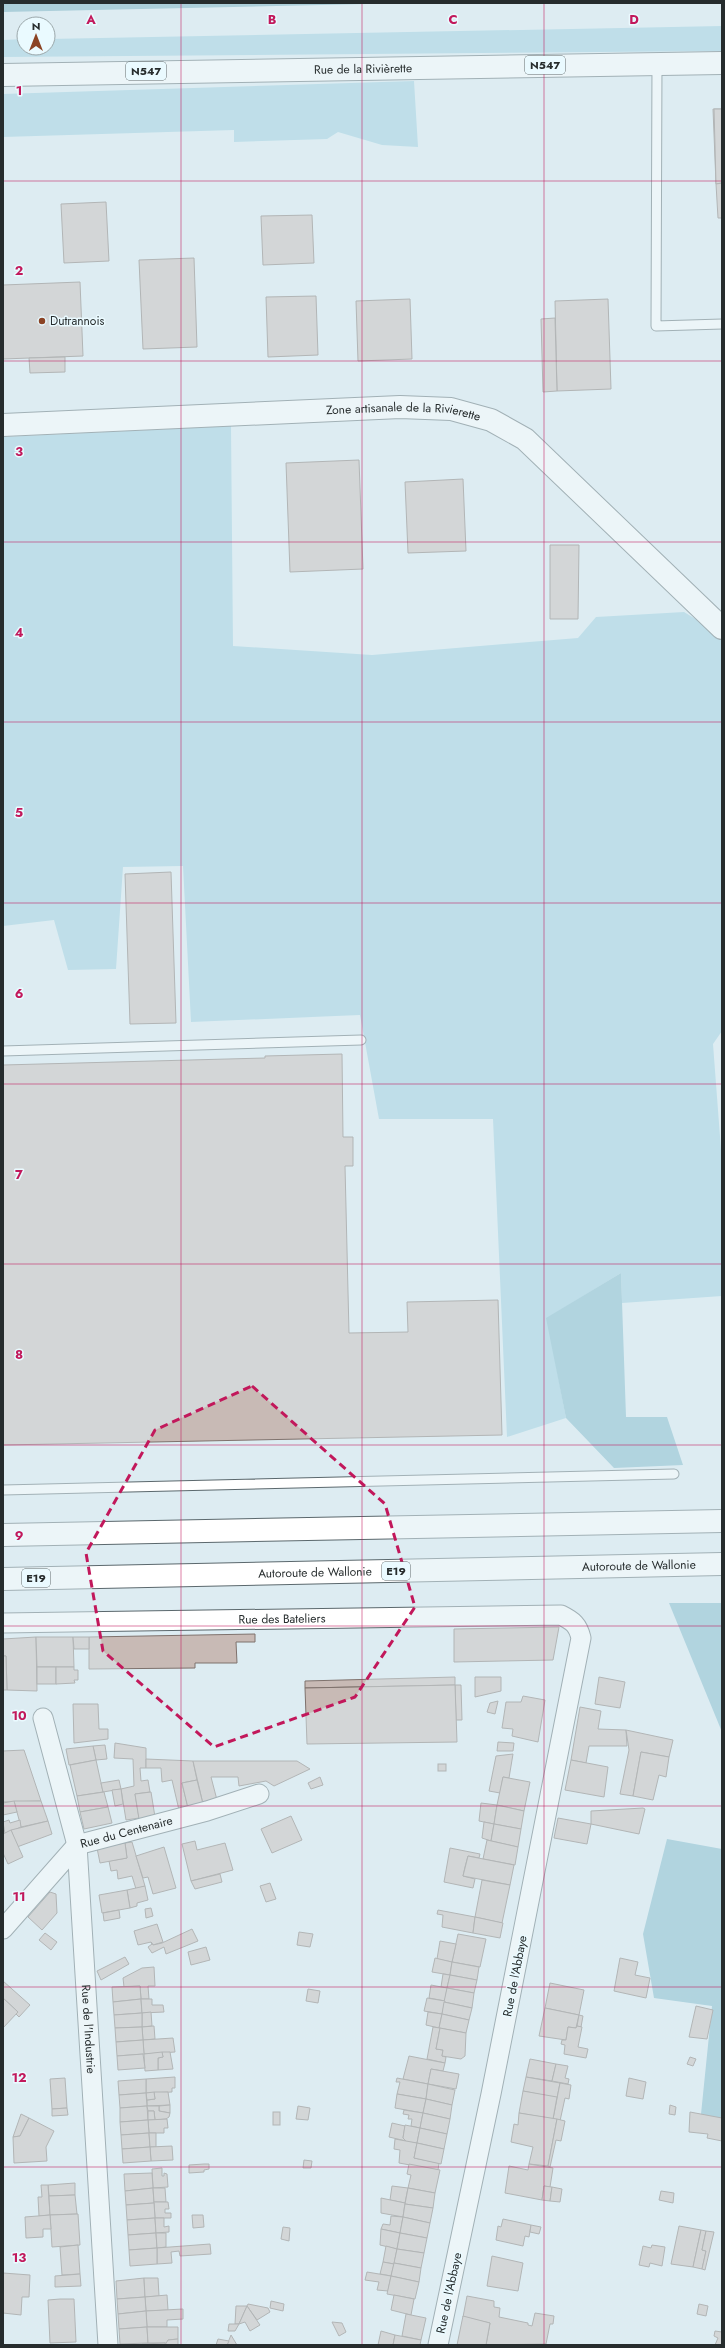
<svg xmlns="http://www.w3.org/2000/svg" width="725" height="2348" font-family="Jost,sans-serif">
<rect width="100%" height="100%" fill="#ddecf2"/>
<g fill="#9bcdde">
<polygon points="722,26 722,51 3,57 3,40 24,39 24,48 48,48 48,39"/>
<polygon points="414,81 418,147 382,145 338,132 327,139 234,142 234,130 3,137 3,94"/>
<polygon points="231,426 233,646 372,655 578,638 596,617 684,612 722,635 722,1031 713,1044 722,1163 722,1296 622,1303 621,1273 547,1318 566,1418 507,1437 493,1119 379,1119 360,1015 191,1022 183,866 123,867 116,969 68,970 54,920 3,926 3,437"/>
</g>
<g fill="#7cb5c8">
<polygon points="621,1273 626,1417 667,1417 683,1465 614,1468 566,1418 546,1318"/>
<polygon points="669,1603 722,1603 722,1732"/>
<polygon points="667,1839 722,1849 722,2128 700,2124 712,2006 654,1998 643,1934"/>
</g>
<polygon fill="#71aabc" points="3,3 411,3 3,12"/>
<g fill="#c8bab5" stroke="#7f726d">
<polygon points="713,109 722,109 722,184 716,184"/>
<polygon points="714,109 722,109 722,183 716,184"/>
<polygon points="722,183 722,218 718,218 716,184"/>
<polygon points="106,202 109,261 64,263 61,204"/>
<polygon points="312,215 314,263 263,265 261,216"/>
<polygon points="194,258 197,347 143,349 139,260"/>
<polygon points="80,282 83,356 3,359 3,285"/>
<polygon points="316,296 318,355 268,357 266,297"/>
<polygon points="410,299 412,359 358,361 356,301"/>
<polygon points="608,299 611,389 557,391 555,301"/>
<polygon points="555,318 557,391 543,392 541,319"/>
<polygon points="65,357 65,372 30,373 29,358"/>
<polygon points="359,460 363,569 290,572 286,463"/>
<polygon points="463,479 466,551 408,553 405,482"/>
<polygon points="550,545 579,545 578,619 550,619"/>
<polygon points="171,872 176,1023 130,1024 125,874"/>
<polygon points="342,1054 343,1137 353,1137 353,1166 345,1166 349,1333 408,1332 407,1302 498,1300 502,1435 3,1445 3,1065 265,1058 265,1056"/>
<polygon points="559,1627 553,1660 454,1662 454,1629"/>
<polygon points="255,1634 255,1642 236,1642 237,1663 195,1663 195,1668 89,1669 89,1637"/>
<polygon points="36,1637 37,1691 7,1690 6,1656 3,1656 3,1639"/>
<polygon points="36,1637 73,1637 74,1667 37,1667"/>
<polygon points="73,1637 89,1637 89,1649 74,1649"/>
<polygon points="3,1656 6,1656 7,1690 3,1690"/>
<rect x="37" y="1667" width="19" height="17"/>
<polygon points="56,1667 74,1667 74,1670 78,1670 78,1680 74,1680 75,1683 56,1684"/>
<polygon points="455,1677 455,1685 305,1688 305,1681"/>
<polygon points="475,1677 501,1677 501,1691 475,1697"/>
<polygon points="599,1677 625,1682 620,1708 595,1704"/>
<polygon points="455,1685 461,1685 462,1720 456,1720"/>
<polygon points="455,1685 457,1742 307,1744 305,1688"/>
<polygon points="523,1696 545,1700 538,1742 512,1736 513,1729 502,1728 506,1702 521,1702"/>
<polygon points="498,1701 495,1714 487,1712 490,1703"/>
<polygon points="73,1704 98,1704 99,1729 108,1729 108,1739 74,1743"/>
<polygon points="580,1707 601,1711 598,1729 626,1730 627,1746 589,1746 586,1763 571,1760"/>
<polygon points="626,1730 673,1740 669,1757 641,1752 633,1796 620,1794 629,1750"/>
<polygon points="498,1742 514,1743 513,1751 497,1751"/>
<polygon points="115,1743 146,1748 146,1768 140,1768 141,1781 148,1780 150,1792 135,1794 139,1818 126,1820 121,1789 134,1786 133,1759 114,1758"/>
<polygon points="105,1745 107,1759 96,1760 93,1746"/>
<polygon points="93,1746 96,1760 69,1765 66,1749"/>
<polygon points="24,1750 41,1801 3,1802 3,1751"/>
<polygon points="641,1752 669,1757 666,1777 659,1775 653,1800 633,1796"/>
<polygon points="513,1754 509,1778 503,1777 500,1793 489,1791 496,1756"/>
<polygon points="146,1759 193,1761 197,1780 182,1783 188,1808 179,1810 172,1780 162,1782 161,1768 146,1768"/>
<polygon points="96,1760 103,1792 77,1796 70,1765"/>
<polygon points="571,1760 608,1767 604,1797 565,1790"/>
<polygon points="193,1761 297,1761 310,1769 274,1786 266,1781 239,1786 238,1777 211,1777 217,1800 203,1804"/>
<rect x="438" y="1764" width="8" height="7"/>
<polygon points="320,1777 323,1785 311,1789 308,1783"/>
<polygon points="503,1777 530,1782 524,1811 497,1805"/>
<polygon points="119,1780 121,1789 103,1792 101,1783"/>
<polygon points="197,1780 203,1804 188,1808 182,1783"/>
<polygon points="121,1789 123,1804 115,1806 112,1790"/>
<polygon points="104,1792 108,1807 80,1812 77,1796"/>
<polygon points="151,1792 155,1817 139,1819 135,1794"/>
<polygon points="14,1801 41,1801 48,1821 21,1827"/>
<polygon points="14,1801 17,1812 3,1815 3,1803"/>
<polygon points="481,1803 497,1805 494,1824 479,1821"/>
<polygon points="497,1805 524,1811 521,1829 494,1824"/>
<polygon points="108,1807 112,1823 84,1829 80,1812"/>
<polygon points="643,1808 645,1809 639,1834 591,1824 591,1811"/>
<polygon points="291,1816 302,1840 272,1853 261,1829"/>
<polygon points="558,1818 591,1824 587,1844 554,1838"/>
<polygon points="9,1820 10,1823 20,1820 21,1827 5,1834 3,1822"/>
<polygon points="48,1821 52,1834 17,1847 11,1830"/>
<polygon points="484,1822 494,1824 491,1841 482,1838"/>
<polygon points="494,1824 521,1829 518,1847 491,1841"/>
<polygon points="11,1830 23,1857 8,1864 3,1853 3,1834"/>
<polygon points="487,1840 518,1847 515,1865 483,1859"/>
<polygon points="195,1841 197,1850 225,1843 233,1870 191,1881 182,1844"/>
<polygon points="132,1842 145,1886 136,1889 132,1876 118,1879 117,1870 111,1871 109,1861 127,1858 125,1843"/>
<polygon points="125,1843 127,1858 100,1863 97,1848"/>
<polygon points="164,1847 176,1888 153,1894 148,1877 143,1878 136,1856"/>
<polygon points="450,1848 480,1854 479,1858 468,1856 465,1867 463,1876 475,1879 473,1888 444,1882"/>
<polygon points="468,1856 514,1865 510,1885 463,1876"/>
<polygon points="220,1874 222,1882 195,1889 191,1881"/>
<polygon points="482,1880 510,1885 502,1923 475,1917"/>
<polygon points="270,1883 276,1899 266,1902 260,1886"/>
<polygon points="145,1886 148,1900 137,1903 137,1906 130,1908 127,1890"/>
<polygon points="127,1890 130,1908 102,1913 99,1895"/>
<polygon points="50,1892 56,1894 57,1913 42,1930 28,1917"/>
<polygon points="151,1908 153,1916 146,1918 145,1909"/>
<polygon points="119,1910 120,1918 104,1921 103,1913"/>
<polygon points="438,1910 475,1917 473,1933 442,1927 443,1915 437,1914"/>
<polygon points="475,1917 503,1923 500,1938 473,1933"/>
<polygon points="157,1924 163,1942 153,1945 151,1942 138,1945 134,1931"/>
<polygon points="192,1929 198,1941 166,1954 164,1947 152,1953 148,1947 152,1944 151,1942 153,1945 162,1943"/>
<polygon points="299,1932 313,1934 310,1947 297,1945"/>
<polygon points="45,1933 57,1942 51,1950 39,1940"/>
<polygon points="458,1934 486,1939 480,1967 452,1962"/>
<polygon points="440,1941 456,1944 452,1962 437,1959"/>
<polygon points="206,1947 210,1960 191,1965 188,1952"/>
<polygon points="125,1957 129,1964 101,1980 97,1971"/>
<polygon points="435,1958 452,1962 450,1975 432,1972"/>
<polygon points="620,1958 638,1962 635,1975 650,1978 646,1998 614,1991"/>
<polygon points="452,1962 479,1967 477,1980 450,1975"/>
<polygon points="154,1967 155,1986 148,1986 149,1999 141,1999 140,1986 124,1987 123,1978 142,1968"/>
<polygon points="443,1974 450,1975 447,1988 441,1987"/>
<polygon points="450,1975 477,1980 474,1993 447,1988"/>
<polygon points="3,1981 30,2005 19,2017 16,2014 18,2012 3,1998"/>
<polygon points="550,1983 584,1990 579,2015 545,2008"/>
<polygon points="431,1985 447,1988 445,2001 429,1998"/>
<polygon points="140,1986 141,1999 113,2002 112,1987"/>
<polygon points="447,1988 474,1993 472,2008 444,2002"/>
<polygon points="308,1989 320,1991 318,2003 306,2001"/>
<polygon points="3,1998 18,2012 3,2028"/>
<polygon points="427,1998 445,2001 442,2014 424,2011"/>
<polygon points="141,1999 142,2013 114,2015 113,2002"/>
<polygon points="141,1999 152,1999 152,2005 163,2005 164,2012 142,2013"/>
<polygon points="444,2002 472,2008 469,2020 442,2014"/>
<polygon points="696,2006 713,2010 707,2039 689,2037"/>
<polygon points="545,2008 579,2015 576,2028 568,2027 566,2040 539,2036"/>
<polygon points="151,2012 152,2026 142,2027 142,2013"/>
<polygon points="428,2012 442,2014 439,2028 426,2025"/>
<polygon points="142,2013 142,2027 115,2028 114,2015"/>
<polygon points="442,2014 469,2020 466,2033 439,2028"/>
<polygon points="579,2015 583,2016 581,2027 577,2026"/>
<polygon points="154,2026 155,2039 143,2040 142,2027"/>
<polygon points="577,2026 582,2027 578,2047 588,2049 586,2058 564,2054 565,2045 561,2044 562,2040 566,2040 568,2027 576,2028"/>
<polygon points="142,2027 143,2040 116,2042 115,2028"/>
<polygon points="433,2027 440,2028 436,2049 443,2050 442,2056 446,2057 445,2063 427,2059"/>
<polygon points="440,2028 466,2033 465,2056 461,2059 442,2056 443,2050 436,2049"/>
<polygon points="173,2038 175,2052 144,2054 143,2040"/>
<polygon points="143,2040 144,2054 117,2056 116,2042"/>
<polygon points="162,2052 170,2052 173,2069 158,2070 158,2058 163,2057"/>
<polygon points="162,2052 163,2057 158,2058 158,2070 145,2071 144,2054"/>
<polygon points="143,2054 145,2068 118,2070 117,2056"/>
<polygon points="409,2056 445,2063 443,2071 431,2069 428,2084 403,2079"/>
<polygon points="690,2057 696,2059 693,2066 687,2064"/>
<polygon points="530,2059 556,2064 552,2081 526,2077"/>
<polygon points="556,2064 568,2066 565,2078 569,2079 568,2084 552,2081"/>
<polygon points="431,2069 459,2074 456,2089 428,2084"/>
<polygon points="175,2077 175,2088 172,2088 172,2092 146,2093 146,2079"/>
<polygon points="526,2077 560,2083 557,2098 523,2091"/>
<polygon points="65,2078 67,2108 52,2109 50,2079"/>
<polygon points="397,2078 428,2084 426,2099 397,2094 400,2082 396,2082"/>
<polygon points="629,2078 646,2082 643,2099 626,2096"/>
<polygon points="146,2079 146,2093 119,2095 118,2081"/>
<polygon points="560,2083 571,2085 569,2099 565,2098 560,2121 553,2119"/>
<polygon points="428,2084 455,2090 452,2105 426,2099"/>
<polygon points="523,2091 557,2097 553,2119 519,2113"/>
<polygon points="154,2092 168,2092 170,2105 147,2106 147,2100 155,2099"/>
<polygon points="154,2092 155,2099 147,2100 146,2093"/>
<polygon points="146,2093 147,2106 120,2108 119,2095"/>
<polygon points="397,2094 426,2099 423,2113 395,2108"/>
<polygon points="426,2099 452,2105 450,2119 423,2113"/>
<polygon points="170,2105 170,2113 159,2111 159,2106"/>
<polygon points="670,2105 676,2107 675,2115 669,2114"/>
<polygon points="147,2106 148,2120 120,2122 120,2108"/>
<polygon points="147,2106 159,2106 159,2111 170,2113 169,2117 166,2119 155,2120 154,2111 148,2111"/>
<polygon points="298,2106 310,2108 308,2120 296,2119"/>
<polygon points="67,2108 68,2115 52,2116 52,2109"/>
<polygon points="404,2110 423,2113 420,2128 411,2126 412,2119 408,2119 409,2115 403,2114"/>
<polygon points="148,2111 154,2111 155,2120 148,2120"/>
<rect x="273" y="2112" width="7" height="13"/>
<polygon points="690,2112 722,2118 722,2141 707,2138 708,2134 689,2132"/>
<polygon points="423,2113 450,2119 447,2134 420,2128"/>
<polygon points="519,2113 557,2119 548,2166 529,2164 533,2147 511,2142 514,2124 518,2125"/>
<polygon points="21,2114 29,2118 20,2136 13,2137"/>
<polygon points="29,2118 54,2131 46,2147 47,2161 14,2163 13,2137 20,2136"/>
<polygon points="167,2119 168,2128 164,2128 164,2133 149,2133 148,2120"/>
<polygon points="557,2119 565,2121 561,2141 556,2140 550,2167 548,2166"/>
<polygon points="148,2120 149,2133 121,2135 120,2122"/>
<polygon points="392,2123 405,2126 403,2138 406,2139 406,2141 389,2137"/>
<polygon points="405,2125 420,2128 417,2143 407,2142 403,2138"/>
<polygon points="420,2128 447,2134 444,2149 417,2143"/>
<polygon points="149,2133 150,2147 122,2149 121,2135"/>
<polygon points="149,2133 156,2133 156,2147 150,2147"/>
<polygon points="395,2139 417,2143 414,2158 439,2163 438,2170 399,2163 400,2150 394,2149"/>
<polygon points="417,2143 444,2149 441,2164 414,2158"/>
<polygon points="172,2146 173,2160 151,2161 150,2147"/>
<polygon points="150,2147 151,2161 123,2163 122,2149"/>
<polygon points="304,2160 312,2161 311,2168 303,2168"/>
<polygon points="204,2164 209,2164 209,2169 204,2170 204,2172 189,2173 189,2165"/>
<polygon points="409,2164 440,2170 435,2193 408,2188 411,2175 407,2174"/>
<polygon points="529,2164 553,2168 550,2187 544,2186 542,2200 505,2193 509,2166 528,2170"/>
<polygon points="162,2168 162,2176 164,2176 164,2173 167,2174 168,2187 153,2188 152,2169"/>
<polygon points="152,2173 153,2188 125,2191 124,2174"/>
<polygon points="75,2183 75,2195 49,2196 48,2185"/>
<polygon points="41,2185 48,2185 50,2215 39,2216 38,2197 42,2197"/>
<polygon points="392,2186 408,2188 405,2203 390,2200"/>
<polygon points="544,2186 552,2187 550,2201 542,2200"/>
<polygon points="552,2187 562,2189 560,2202 550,2201"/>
<polygon points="153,2188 154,2203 126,2205 125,2191"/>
<polygon points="153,2188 165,2188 166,2202 154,2202"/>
<polygon points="408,2188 435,2193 433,2208 405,2204"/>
<polygon points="661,2191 674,2193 673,2203 659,2200"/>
<polygon points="75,2195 77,2214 50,2215 49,2196"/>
<polygon points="381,2198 405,2203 403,2217 381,2213"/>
<polygon points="154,2202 168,2202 169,2209 165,2209 165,2213 171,2213 171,2218 155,2218"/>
<polygon points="154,2203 155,2218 127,2220 126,2205"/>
<polygon points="405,2204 433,2208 430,2223 403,2217"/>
<polygon points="78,2214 80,2245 52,2247 50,2215"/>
<polygon points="50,2215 51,2229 43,2229 43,2237 26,2238 25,2217"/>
<polygon points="192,2215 203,2215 204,2227 193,2228"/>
<polygon points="391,2216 403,2217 400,2233 381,2229 383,2224 390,2225"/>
<polygon points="403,2217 430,2223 427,2238 400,2233"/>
<polygon points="155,2218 156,2233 128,2235 127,2220"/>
<polygon points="155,2218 164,2218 164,2227 169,2226 169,2232 156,2233"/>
<polygon points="503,2219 531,2225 529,2237 525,2236 523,2246 496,2240 498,2226 501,2227"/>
<polygon points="531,2225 541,2227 539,2234 530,2232"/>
<polygon points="679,2226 701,2230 693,2267 671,2264"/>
<polygon points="283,2227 290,2228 289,2241 281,2239"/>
<polygon points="381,2229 400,2233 397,2249 380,2245"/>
<polygon points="701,2230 706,2231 702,2250 706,2251 702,2269 693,2267"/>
<polygon points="706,2231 714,2232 705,2270 702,2269 706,2251 702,2250"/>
<polygon points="156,2233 157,2248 129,2250 128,2235"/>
<polygon points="156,2233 166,2233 166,2247 157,2248"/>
<polygon points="400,2233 427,2238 424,2253 397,2249"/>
<polygon points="210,2244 211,2254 180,2256 179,2251 171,2252 172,2263 157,2264 157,2248"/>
<polygon points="78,2245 80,2274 62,2275 60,2247"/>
<polygon points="652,2245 665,2247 662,2266 650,2263 649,2267 639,2265 643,2246 651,2248"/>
<polygon points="386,2246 397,2249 394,2264 383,2262"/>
<polygon points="157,2248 157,2264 130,2266 129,2250"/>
<polygon points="397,2249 424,2253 421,2268 394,2263"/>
<polygon points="492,2256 523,2263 518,2291 487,2286"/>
<polygon points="383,2262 394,2264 391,2276 380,2274"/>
<polygon points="394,2263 421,2268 419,2282 391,2276"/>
<polygon points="367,2272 391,2276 388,2291 377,2290 379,2282 365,2280"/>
<polygon points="3,2273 30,2275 29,2297 22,2297 21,2315 3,2313"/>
<polygon points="80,2274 81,2286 55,2287 55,2276"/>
<polygon points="391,2276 419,2282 415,2299 387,2294"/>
<polygon points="144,2278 145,2297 117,2299 116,2281"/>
<polygon points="144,2278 158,2278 159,2296 145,2297"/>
<polygon points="167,2295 168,2310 146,2311 145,2297"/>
<polygon points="394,2295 414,2299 411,2315 391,2310"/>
<polygon points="467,2296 494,2301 494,2307 500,2308 499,2317 528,2323 528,2325 532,2326 535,2313 554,2316 553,2324 550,2324 546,2344 486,2345 490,2323 463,2317"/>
<polygon points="145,2297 146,2311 118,2314 117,2299"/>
<polygon points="60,2299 74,2299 76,2342 50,2343 48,2300"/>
<polygon points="271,2301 284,2304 283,2311 270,2308"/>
<polygon points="248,2304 268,2308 270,2312 257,2320 247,2306"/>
<polygon points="699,2304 708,2306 706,2316 697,2314"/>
<polygon points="236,2306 247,2306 239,2324 235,2324"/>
<polygon points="247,2306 260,2325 250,2331 245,2322 239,2324"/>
<polygon points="183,2309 183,2319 167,2320 167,2327 147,2327 146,2311"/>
<polygon points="146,2311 147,2327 119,2329 118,2314"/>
<polygon points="406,2314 426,2318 421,2340 402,2336"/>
<polygon points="463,2316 490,2323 486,2345 457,2345"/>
<polygon points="332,2322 342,2323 346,2332 339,2336"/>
<polygon points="229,2324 239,2324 235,2331 228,2331"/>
<polygon points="147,2327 148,2343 120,2344 119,2329"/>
<polygon points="147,2327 178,2327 178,2339 168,2340 168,2343 148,2343"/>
<polygon points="381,2331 395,2335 393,2345 378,2345"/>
<polygon points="715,2331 722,2332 722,2345 715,2345 718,2338 714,2336"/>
<polygon points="231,2335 237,2345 227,2345"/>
<polygon points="395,2335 421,2340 420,2345 393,2345"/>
<polygon points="178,2339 178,2345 165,2345 168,2340"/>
<polygon points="218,2339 229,2341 227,2345 216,2345"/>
<polygon points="165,2343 165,2345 142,2345 142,2344"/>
</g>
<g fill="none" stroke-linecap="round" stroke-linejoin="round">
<defs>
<g id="service">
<polyline points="657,63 656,326 722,324"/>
<polyline points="3,1051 361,1040"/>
<polyline points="3,1490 674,1474"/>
</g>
<g id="minor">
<path id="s1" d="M3 1623 561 1615C573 1621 578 1625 581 1638L491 2094 438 2345"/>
<path id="s2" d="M43 1718 77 1845 108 2345"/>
<path id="s3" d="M3 1929 77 1845 207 1811 259 1794"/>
</g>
<g id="tertiary">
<path id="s4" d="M3 425 400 407 451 409 491 420 525 439 722 628"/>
</g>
<g id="primary">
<path id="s5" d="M3 75 722 63"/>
</g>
<g id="motorway">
<polyline points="3,1535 722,1521"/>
<path id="s6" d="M3 1579 722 1564"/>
</g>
</defs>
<use href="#service" stroke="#5b686d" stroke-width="11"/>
<use href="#minor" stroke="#5b686d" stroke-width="21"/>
<use href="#tertiary" stroke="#5b686d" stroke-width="24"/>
<use href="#primary" stroke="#5b686d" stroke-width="24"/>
<use href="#motorway" stroke="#5b686d" stroke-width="24"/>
<use href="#service" stroke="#fff" stroke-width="9"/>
<use href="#minor" stroke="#fff" stroke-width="19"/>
<use href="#tertiary" stroke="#fff" stroke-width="22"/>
<use href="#primary" stroke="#fff" stroke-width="22"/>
<use href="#motorway" stroke="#fff" stroke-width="22"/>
</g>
<path d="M0 0H725V2348H0ZM252 1386 385 1504 415 1607 355 1697 214 1747 103 1651 86 1553 155 1430Z" fill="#ddecf2" fill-opacity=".55" fill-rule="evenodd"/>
<path fill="none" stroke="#c2185b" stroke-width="3" stroke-dasharray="8 5" stroke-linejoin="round" d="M252 1386 385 1504 415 1607 355 1697 214 1747 103 1651 86 1553 155 1430Z"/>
<path fill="none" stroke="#c2185b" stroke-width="1" stroke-opacity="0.55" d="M181 3V2345M362 3V2345M544 3V2345M3 181H722M3 361H722M3 542H722M3 722H722M3 903H722M3 1084H722M3 1264H722M3 1445H722M3 1626H722M3 1806H722M3 1987H722M3 2167H722"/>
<circle fill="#8b4324" stroke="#eafaff" stroke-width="1.5" cx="42" cy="321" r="4"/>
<g text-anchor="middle" stroke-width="3" stroke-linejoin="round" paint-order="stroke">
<g fill="#eafaff" stroke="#616a6c" stroke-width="1">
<rect x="525" y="56" width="40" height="18" rx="3"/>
<rect x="126" y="62" width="40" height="18" rx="3"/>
<rect x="382" y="1562" width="28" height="18" rx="3"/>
<rect x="22" y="1569" width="28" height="18" rx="3"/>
</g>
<g font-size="11" font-weight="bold" fill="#262c2d">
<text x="545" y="69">N547</text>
<text x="146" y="75">N547</text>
<text x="396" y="1575">E19</text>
<text x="36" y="1582">E19</text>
</g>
<g font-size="12" fill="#262c2d" stroke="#eafaff">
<text dy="4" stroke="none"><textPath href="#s5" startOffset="360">Rue de la Rivièrette</textPath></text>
<text dy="4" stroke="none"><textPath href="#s4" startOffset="401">Zone artisanale de la Rivierette</textPath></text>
<text dy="4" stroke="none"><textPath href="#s6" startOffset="636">Autoroute de Wallonie</textPath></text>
<text dy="4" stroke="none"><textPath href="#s6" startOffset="312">Autoroute de Wallonie</textPath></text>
<text dy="4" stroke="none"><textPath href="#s1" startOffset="279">Rue des Bateliers</textPath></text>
<text dy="4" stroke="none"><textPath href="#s3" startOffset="163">Rue du Centenaire</textPath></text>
<text transform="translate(515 1976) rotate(-79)" y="4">Rue de l'Abbaye</text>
<text dy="4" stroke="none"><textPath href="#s2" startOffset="316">Rue de l'Industrie</textPath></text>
<text transform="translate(449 2293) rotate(-78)" y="4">Rue de l'Abbaye</text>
</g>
<g font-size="12" fill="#262c2d" stroke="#eafaff" text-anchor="start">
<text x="50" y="325">Dutrannois</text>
</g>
</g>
<g font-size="13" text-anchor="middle" font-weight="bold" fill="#c2185b" stroke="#eafaff" stroke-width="3" stroke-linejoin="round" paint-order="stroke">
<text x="91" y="24">A</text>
<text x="272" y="24">B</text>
<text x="453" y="24">C</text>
<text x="634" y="24">D</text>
<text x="19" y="95">1</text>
<text x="19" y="275">2</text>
<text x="19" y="456">3</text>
<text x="19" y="637">4</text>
<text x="19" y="817">5</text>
<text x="19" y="998">6</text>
<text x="19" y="1179">7</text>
<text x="19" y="1359">8</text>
<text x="19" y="1540">9</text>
<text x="19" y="1720">10</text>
<text x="19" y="1901">11</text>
<text x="19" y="2082">12</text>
<text x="19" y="2262">13</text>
</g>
<rect width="725" height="2348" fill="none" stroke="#262c2d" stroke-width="8"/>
<g transform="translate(36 36)"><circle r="19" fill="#eafaff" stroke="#9ca8ab"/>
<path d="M0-3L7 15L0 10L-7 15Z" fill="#8b4324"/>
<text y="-6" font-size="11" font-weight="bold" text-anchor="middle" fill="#262c2d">N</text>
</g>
</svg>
